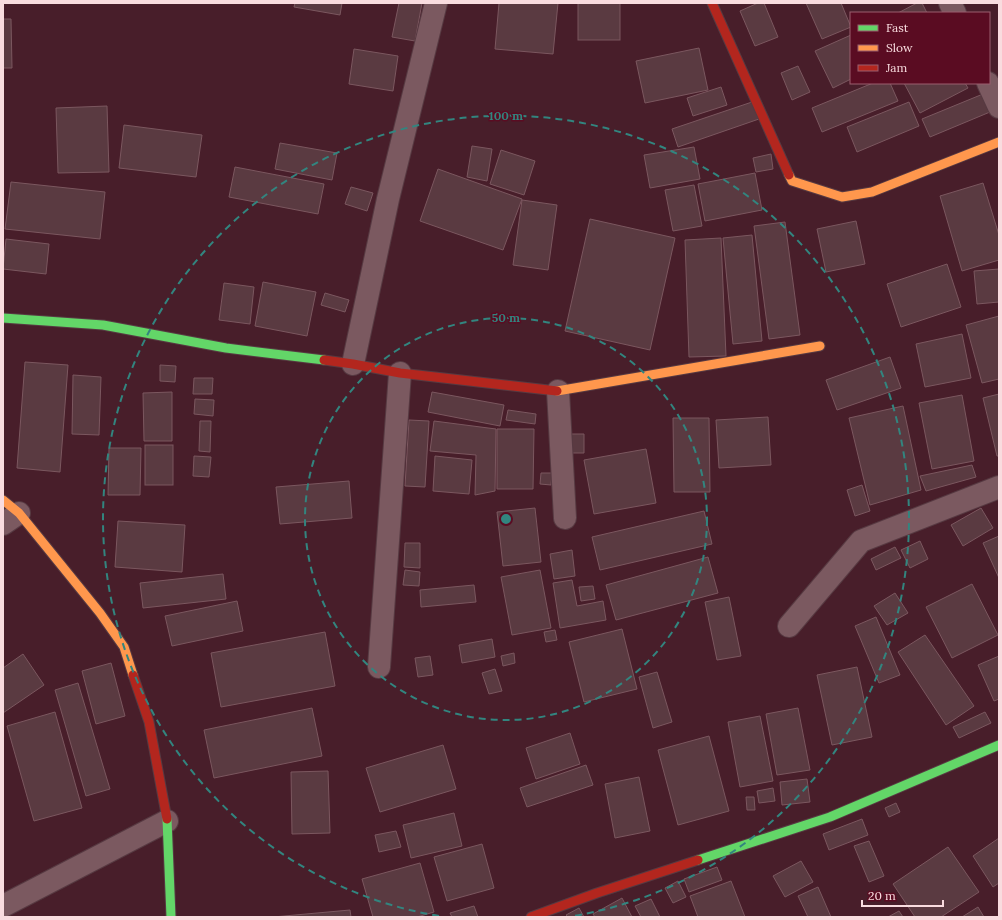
<svg xmlns="http://www.w3.org/2000/svg" width="1002" height="920" font-family="Lora,serif">
<rect width="100%" height="100%" fill="#481e2a"/>
<g fill="#5a3a41" stroke="#7b575f">
<polygon points="295,3 342,3 340,15 294,7"/>
<polygon points="399,3 422,3 415,41 392,37"/>
<polygon points="499,3 558,3 553,54 495,49"/>
<rect x="578" y="3" width="42" height="37"/>
<polygon points="758,3 764,3 778,37 755,46 740,11"/>
<polygon points="806,3 841,3 851,27 822,39"/>
<polygon points="917,3 922,3 927,13 898,13"/>
<polygon points="3,19 11,19 12,68 3,68"/>
<polygon points="851,35 851,79 833,88 815,51"/>
<polygon points="699,48 708,90 645,103 636,61"/>
<polygon points="354,49 398,56 393,91 349,84"/>
<polygon points="798,66 810,92 792,100 781,73"/>
<polygon points="873,83 890,83 898,101 822,132 812,108"/>
<polygon points="904,83 965,83 968,88 920,113"/>
<polygon points="721,87 727,105 693,116 687,98"/>
<polygon points="983,94 990,112 930,137 922,119"/>
<polygon points="752,102 759,119 678,147 672,129"/>
<polygon points="909,102 919,126 857,152 847,127"/>
<polygon points="107,106 109,172 58,173 56,108"/>
<polygon points="124,125 202,135 196,177 119,168"/>
<polygon points="280,143 337,153 332,180 275,169"/>
<polygon points="472,146 492,149 487,181 467,177"/>
<polygon points="694,147 700,179 650,188 644,155"/>
<polygon points="501,150 535,161 524,195 490,184"/>
<polygon points="771,154 773,169 756,172 753,158"/>
<polygon points="235,167 324,184 318,214 229,197"/>
<polygon points="438,169 522,199 503,250 420,221"/>
<polygon points="755,173 762,210 705,221 698,184"/>
<polygon points="11,182 105,192 100,239 5,229"/>
<polygon points="983,183 999,235 999,260 962,271 940,196"/>
<polygon points="694,185 702,226 673,231 665,190"/>
<polygon points="351,187 373,193 367,211 345,204"/>
<polygon points="522,200 557,205 548,270 513,265"/>
<polygon points="590,219 675,238 650,350 565,331"/>
<polygon points="856,221 865,264 826,272 817,229"/>
<polygon points="785,222 800,335 769,339 754,226"/>
<polygon points="752,235 762,341 733,344 723,238"/>
<polygon points="721,238 726,356 689,357 685,240"/>
<polygon points="6,239 49,244 46,274 3,269"/>
<polygon points="947,264 961,307 901,327 887,284"/>
<polygon points="999,269 999,302 977,304 974,271"/>
<polygon points="263,282 316,292 307,336 255,326"/>
<polygon points="224,283 254,287 250,324 219,320"/>
<polygon points="325,293 349,300 345,312 321,305"/>
<polygon points="999,316 999,379 982,383 966,325"/>
<polygon points="962,334 971,378 925,387 916,344"/>
<polygon points="890,357 901,388 837,410 826,380"/>
<polygon points="25,362 68,365 60,472 17,468"/>
<polygon points="160,365 176,366 175,382 160,381"/>
<polygon points="73,375 101,377 99,435 72,434"/>
<polygon points="194,378 213,378 212,394 193,394"/>
<polygon points="172,392 172,441 144,441 143,393"/>
<polygon points="432,392 504,405 500,426 428,412"/>
<polygon points="999,394 999,456 997,456 983,398"/>
<polygon points="962,395 974,461 932,469 919,403"/>
<polygon points="195,399 214,400 213,416 194,414"/>
<polygon points="903,406 921,490 870,505 849,418"/>
<polygon points="508,410 536,414 535,424 506,420"/>
<polygon points="768,417 771,465 719,468 716,420"/>
<polygon points="673,418 709,418 710,492 674,492"/>
<polygon points="409,420 429,421 425,487 405,486"/>
<polygon points="200,421 211,421 210,452 199,451"/>
<polygon points="434,421 496,429 495,491 475,495 476,455 430,451"/>
<polygon points="497,429 534,429 533,489 497,489"/>
<polygon points="570,434 584,434 584,453 571,453"/>
<rect x="145" y="445" width="28" height="40"/>
<polygon points="109,448 141,448 140,495 108,495"/>
<polygon points="646,449 656,503 594,514 584,460"/>
<polygon points="194,456 211,457 209,477 193,476"/>
<polygon points="435,456 472,460 469,494 433,491"/>
<polygon points="972,465 976,477 926,491 920,476"/>
<polygon points="541,473 552,473 551,485 540,484"/>
<polygon points="349,481 352,518 280,524 276,487"/>
<polygon points="862,485 870,511 855,516 847,490"/>
<polygon points="535,508 541,562 503,566 497,512"/>
<polygon points="981,508 993,528 963,546 951,525"/>
<polygon points="704,511 712,544 600,570 592,537"/>
<polygon points="118,521 185,525 182,572 115,567"/>
<polygon points="999,536 999,578 983,543"/>
<polygon points="920,541 928,559 910,568 901,550"/>
<polygon points="405,543 420,543 420,568 404,567"/>
<polygon points="895,547 901,558 876,570 871,559"/>
<polygon points="572,550 575,576 554,579 550,554"/>
<polygon points="708,557 718,593 616,620 606,585"/>
<polygon points="405,570 420,572 419,586 403,585"/>
<polygon points="540,570 551,628 512,635 501,577"/>
<polygon points="223,574 226,599 143,608 140,583"/>
<polygon points="572,580 577,606 603,601 606,620 560,628 553,583"/>
<polygon points="972,584 998,635 952,658 926,607"/>
<polygon points="474,585 476,602 421,607 420,590"/>
<polygon points="593,586 595,599 581,601 579,587"/>
<polygon points="895,593 908,613 887,625 874,606"/>
<polygon points="729,597 741,656 717,660 705,602"/>
<polygon points="237,601 243,631 172,646 165,616"/>
<polygon points="876,617 900,675 879,683 855,626"/>
<polygon points="622,629 637,689 584,702 569,642"/>
<polygon points="555,630 557,640 546,642 544,632"/>
<polygon points="325,632 335,686 221,707 211,653"/>
<polygon points="925,635 974,706 946,725 898,652"/>
<polygon points="492,639 495,657 462,663 459,645"/>
<polygon points="514,653 515,663 503,666 501,656"/>
<polygon points="23,654 44,685 3,713 3,668"/>
<polygon points="430,656 433,675 418,677 415,658"/>
<polygon points="999,656 999,699 994,701 978,665"/>
<polygon points="111,663 125,716 96,724 82,671"/>
<polygon points="857,667 872,737 832,745 817,675"/>
<polygon points="495,669 502,691 489,694 482,673"/>
<polygon points="657,672 672,722 653,728 639,677"/>
<polygon points="78,683 110,789 86,796 55,690"/>
<polygon points="312,708 322,756 214,778 204,730"/>
<polygon points="798,708 810,770 777,775 766,714"/>
<polygon points="55,712 82,808 34,821 7,726"/>
<polygon points="985,712 991,723 959,738 953,727"/>
<polygon points="760,716 773,781 740,787 728,722"/>
<polygon points="570,733 580,764 536,779 526,748"/>
<polygon points="709,736 729,811 678,825 658,750"/>
<polygon points="443,745 456,789 380,812 366,768"/>
<polygon points="586,765 593,785 527,807 520,788"/>
<polygon points="328,771 330,833 292,834 291,772"/>
<polygon points="639,777 650,831 615,838 605,784"/>
<polygon points="807,779 810,802 782,805 780,782"/>
<polygon points="773,788 775,801 759,803 757,791"/>
<polygon points="746,797 754,797 755,810 747,810"/>
<polygon points="896,803 900,812 889,817 885,808"/>
<polygon points="454,813 462,846 411,858 403,825"/>
<polygon points="862,819 868,835 829,850 823,834"/>
<polygon points="396,831 401,847 379,852 375,835"/>
<polygon points="999,838 999,883 993,887 973,856"/>
<polygon points="869,841 884,876 869,882 854,846"/>
<polygon points="482,844 494,888 447,901 434,857"/>
<polygon points="948,847 979,892 941,917 915,917 893,884"/>
<polygon points="801,861 813,882 785,897 773,876"/>
<polygon points="420,863 434,912 417,917 373,917 362,879"/>
<polygon points="717,867 722,880 689,892 684,879"/>
<polygon points="678,881 686,897 673,903 665,888"/>
<polygon points="731,881 745,917 698,917 690,896"/>
<polygon points="818,887 831,917 808,917 798,896"/>
<polygon points="622,898 632,917 595,917 593,914"/>
<polygon points="651,899 660,917 641,917 635,906"/>
<polygon points="474,906 478,917 452,917 450,913"/>
<polygon points="978,907 984,917 962,917"/>
<polygon points="579,908 584,917 568,917 566,915"/>
<polygon points="350,910 351,917 273,917"/>
<polygon points="899,911 903,917 888,917"/>
</g>
<g fill="none" stroke-linecap="round" stroke-linejoin="round">
<defs>
<g id="street">
<polyline points="950,3 955,13"/>
<polyline points="988,83 999,107"/>
<polyline points="353,364 388,199 436,3"/>
<polyline points="558,391 565,518"/>
<polyline points="3,524 19,513"/>
<polyline points="789,626 861,541 999,487"/>
<polyline points="379,667 400,373"/>
<polyline points="3,906 167,821"/>
</g>
<g id="fast">
<polyline points="3,318 103,325 226,348 324,360"/>
<polyline points="167,819 171,917"/>
<polyline points="698,860 830,817 999,745"/>
</g>
<g id="slow">
<polyline points="789,175 792,181 842,197 872,192 999,142"/>
<polyline points="557,391 820,346"/>
<polyline points="3,500 19,513 100,613 124,647 133,675"/>
</g>
<g id="jam">
<polyline points="712,3 789,175"/>
<polyline points="324,360 353,364 400,373 557,391"/>
<polyline points="133,675 149,722 167,819"/>
<polyline points="531,917 597,893 698,860"/>
</g>
</defs>
<use href="#street" stroke="#573a42" stroke-width="24"/>
<use href="#fast" stroke="#573a42" stroke-width="11"/>
<use href="#slow" stroke="#573a42" stroke-width="11"/>
<use href="#jam" stroke="#573a42" stroke-width="11"/>
<use href="#street" stroke="#7b5960" stroke-width="22"/>
<use href="#fast" stroke="#63d668" stroke-width="9"/>
<use href="#slow" stroke="#ff974d" stroke-width="9"/>
<use href="#jam" stroke="#b3261e" stroke-width="9"/>
</g>
<g fill="none" stroke="#32857f" stroke-width="2" stroke-dasharray="7 5">
<circle cx="506" cy="519" r="201"/>
<path d="M439 916A403 403 0 1 1 573 916"/>
</g>
<circle cx="506" cy="519" r="6" fill="#32857f" stroke="#5a0c22" stroke-width="2"/>
<g font-size="12" text-anchor="middle" font-weight="bold" fill="#32857f" stroke="#5a0c22" stroke-width="3" stroke-linejoin="round" paint-order="stroke">
<text x="506" y="120">100 m</text>
<text x="506" y="322">50 m</text>
</g>
<rect width="1002" height="920" fill="none" stroke="#f9dcdf" stroke-width="8"/>
<rect x="850" y="12" width="140" height="72" fill="#5a0c22" stroke="#9a5f6e"/>
<rect x="858" y="25" width="20" height="6" fill="#63d668" stroke="#9a5f6e"/>
<text x="886" y="32" font-size="12" fill="#f9dcdf">Fast</text>
<rect x="858" y="45" width="20" height="6" fill="#ff974d" stroke="#9a5f6e"/>
<text x="886" y="52" font-size="12" fill="#f9dcdf">Slow</text>
<rect x="858" y="65" width="20" height="6" fill="#b3261e" stroke="#9a5f6e"/>
<text x="886" y="72" font-size="12" fill="#f9dcdf">Jam</text>
<path d="M862 900v6h81v-6" fill="none" stroke="#f9dcdf" stroke-width="2"/>
<text x="868" y="900" font-size="12" fill="#f9dcdf" stroke="#5a0c22" stroke-width="3" paint-order="stroke">20 m</text>
</svg>
